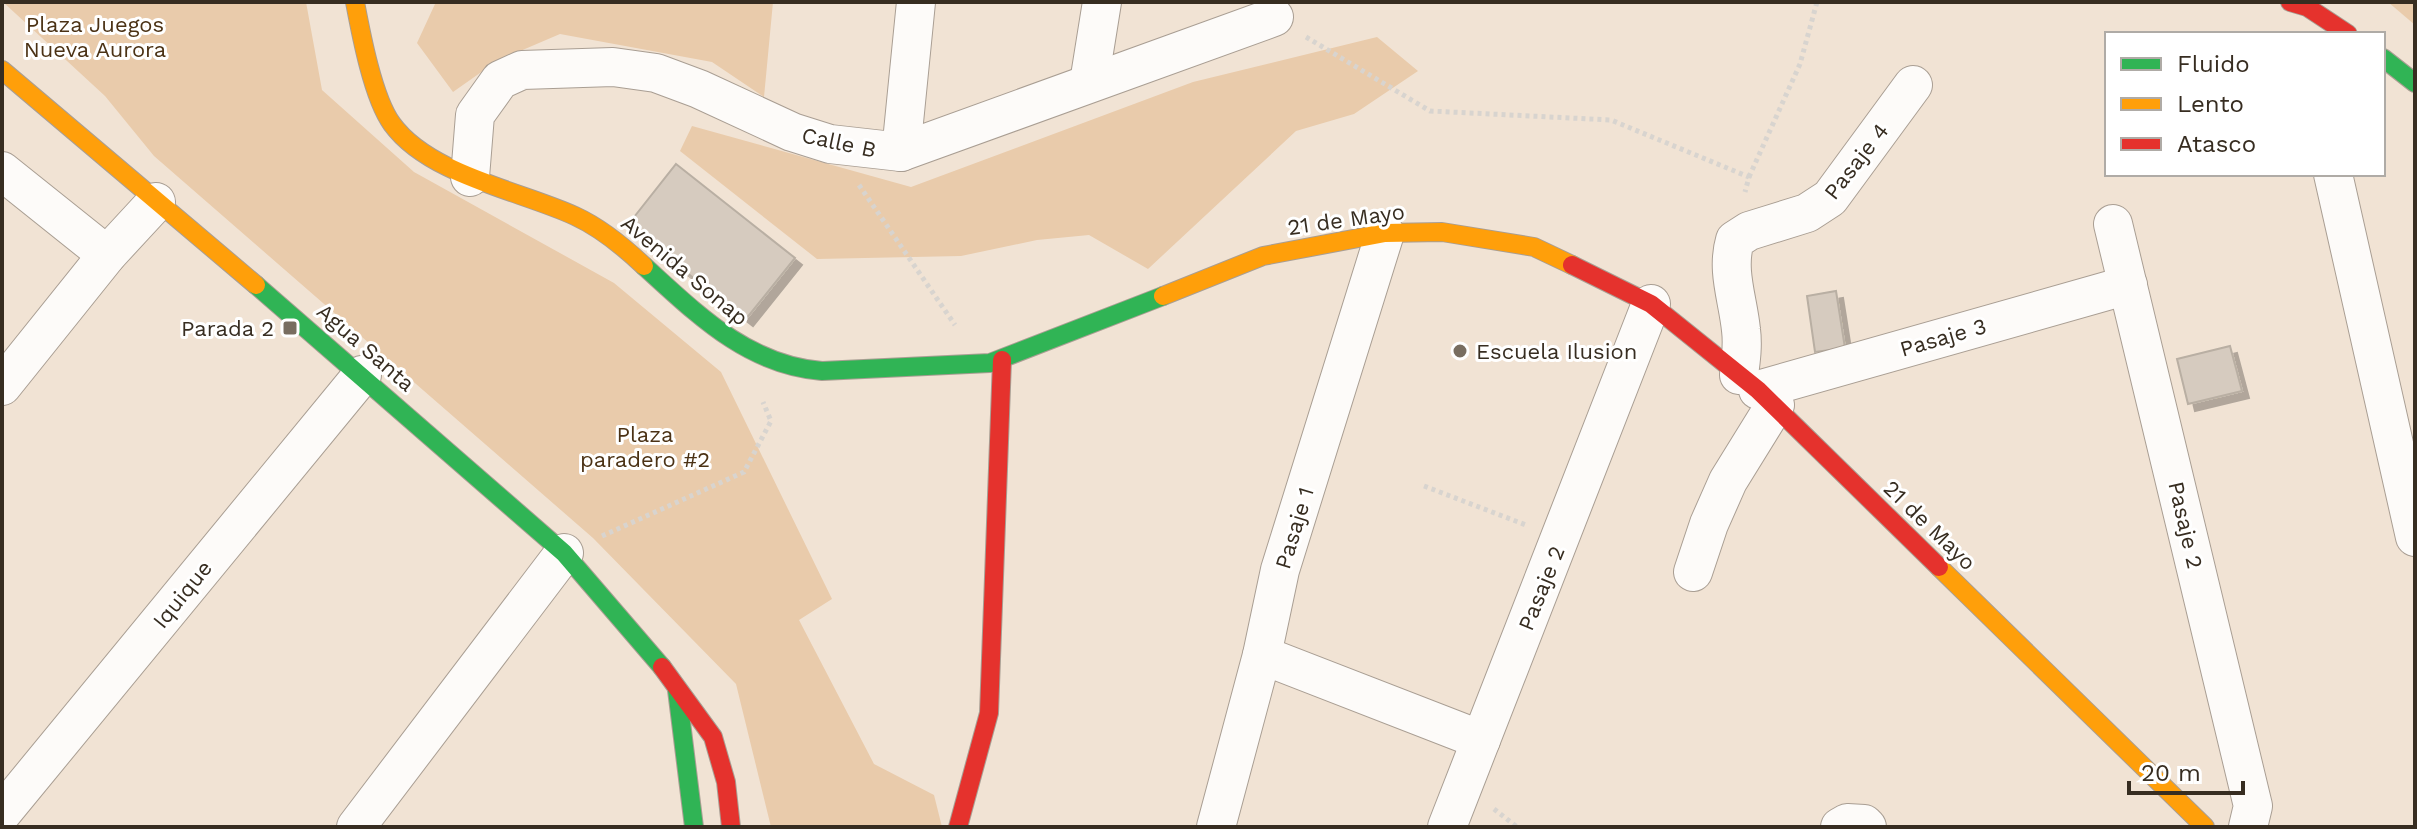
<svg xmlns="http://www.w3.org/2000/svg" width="2417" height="829" font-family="'Work Sans',sans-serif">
<defs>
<filter id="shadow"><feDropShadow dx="7" dy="7" stdDeviation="0" flood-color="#0004"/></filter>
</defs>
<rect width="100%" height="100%" fill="#f1e3d4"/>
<g fill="#e9cbab">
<polygon points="3,2 306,2 322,90 414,172 614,283 721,372 832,599 799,620 874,764 934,795 942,827 771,827 736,684 593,538 154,156 105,96"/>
<polygon points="443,2 773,2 764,97 712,62 560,34 497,61 453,92 417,43 435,4"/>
<polygon points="2388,2 2415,2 2415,25"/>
<polygon points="1377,37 1418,71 1354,114 1296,131 1148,269 1089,235 1037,240 961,256 817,259 680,151 692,126 911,187 1193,82"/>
</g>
<g fill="#d6cbbf" stroke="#b9afa3" stroke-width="2" filter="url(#shadow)">
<polygon points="676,164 795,258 746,319 627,226"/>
<polygon points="1836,291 1845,348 1815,352 1807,296"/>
<polygon points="2230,346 2242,391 2188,404 2177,359"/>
</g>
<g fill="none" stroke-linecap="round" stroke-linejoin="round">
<defs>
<g id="street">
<polyline points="1089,83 1102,2"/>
<polyline points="901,152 916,2"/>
<polyline points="2,171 107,255"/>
<polyline points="2333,174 2415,537"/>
<polyline points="470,177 475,115 500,80 522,70 613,67 656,73 699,89 792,132 830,144 901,152 1274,17"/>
<polyline points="2113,224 2253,806 2248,827"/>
<path d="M1739 375C1741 360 1743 345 1741 330 1738 299 1726 271 1735 240L1749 231 1807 213 1830 198 1913 85"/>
<polyline points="2,386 107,255 156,202"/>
<polyline points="1758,390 2128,285"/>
<polyline points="1693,572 1709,524 1728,481 1775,405"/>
<polyline points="1262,655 1481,740"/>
<polyline points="2,813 362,375"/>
<polyline points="356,827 564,553"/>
<polyline points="1216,827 1262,655 1280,570 1385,233"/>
<polyline points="1447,827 1651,304"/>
<polyline points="1840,827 1847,823 1864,824 1867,827"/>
</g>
<g id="fast">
<polyline points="2383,58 2415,83"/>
<path d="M644 266C697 314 747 365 822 371L990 363 1163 296"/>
<polyline points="256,285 564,553 662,667"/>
<polyline points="677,690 694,827"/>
</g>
<g id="slow">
<path d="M355 2C361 34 373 98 392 124 429 175 521 191 575 216 601 228 624 247 644 266"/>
<polyline points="2,70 256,285"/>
<polyline points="1163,296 1263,256 1385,233 1442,232 1534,247 1572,265"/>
<polyline points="1939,567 2205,827"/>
</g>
<g id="jam">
<polyline points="2290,2 2307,7 2348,34"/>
<polyline points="1572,265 1651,304 1758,390 1939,567"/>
<polyline points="662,667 713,737 726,782 731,827"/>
<polyline points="958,827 989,713 1002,360"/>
</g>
</defs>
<use href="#street" stroke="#a99e93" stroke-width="40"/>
<use href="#fast" stroke="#a99e93" stroke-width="20"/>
<use href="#slow" stroke="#a99e93" stroke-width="20"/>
<use href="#jam" stroke="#a99e93" stroke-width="20"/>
<g stroke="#d8d4cf" stroke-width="5" stroke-dasharray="4 4" stroke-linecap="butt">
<polyline points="1306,37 1430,111 1611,120 1749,177 1745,192"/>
<polyline points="1749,177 1800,64 1817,2"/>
<polyline points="859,185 955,325"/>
<polyline points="1424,486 1526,525"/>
<polyline points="602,536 744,472 771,421 763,402"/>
<polyline points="1494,809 1517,827"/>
</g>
<use href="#street" stroke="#fdfbf9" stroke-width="38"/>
<use href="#fast" stroke="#30b455" stroke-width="18"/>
<use href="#slow" stroke="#ff9f0a" stroke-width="18"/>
<use href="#jam" stroke="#e5322d" stroke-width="18"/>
</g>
<g fill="#786d60" stroke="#fff" stroke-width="3">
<rect x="282" y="320" width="16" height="16" rx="4"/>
<circle cx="1460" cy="351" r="8"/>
</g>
<g text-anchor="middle" stroke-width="6" stroke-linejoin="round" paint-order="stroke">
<g font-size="22" fill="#4b3215" stroke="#fff">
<text x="95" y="32">Plaza Juegos<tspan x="95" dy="25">Nueva Aurora</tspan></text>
<text x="645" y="442">Plaza<tspan x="645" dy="25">paradero #2</tspan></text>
</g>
<g font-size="22" fill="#372d21" stroke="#fff">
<text transform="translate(839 142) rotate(12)" y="8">Calle B</text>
<text transform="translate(1856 161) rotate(-52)" y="8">Pasaje 4</text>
<text transform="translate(1346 219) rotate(-8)" y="8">21 de Mayo</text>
<text transform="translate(685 270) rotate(40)" y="8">Avenida Sonap</text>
<text transform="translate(1943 337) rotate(-16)" y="8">Pasaje 3</text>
<text transform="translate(366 347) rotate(41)" y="8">Agua Santa</text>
<text transform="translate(1930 525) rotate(44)" y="8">21 de Mayo</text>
<text transform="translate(2186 525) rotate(77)" y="8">Pasaje 2</text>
<text transform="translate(1294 528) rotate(-73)" y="8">Pasaje 1</text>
<text transform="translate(1541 588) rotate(-68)" y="8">Pasaje 2</text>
<text transform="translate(182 594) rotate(-51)" y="8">Iquique</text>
</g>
<g font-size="22" fill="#372d21" stroke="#fff" text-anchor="end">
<text x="274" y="336">Parada 2</text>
<text x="1476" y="359" text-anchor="start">Escuela Ilusion</text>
</g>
</g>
<rect width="2417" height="829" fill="none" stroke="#372d21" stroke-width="8"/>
<rect x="2105" y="32" width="280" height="144" fill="#ffffff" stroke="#afaba6" stroke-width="2"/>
<rect x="2121" y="58" width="40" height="12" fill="#30b455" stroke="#afaba6" stroke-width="2"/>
<text x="2177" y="72" font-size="24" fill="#372d21">Fluido</text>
<rect x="2121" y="98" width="40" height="12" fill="#ff9f0a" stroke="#afaba6" stroke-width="2"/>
<text x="2177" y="112" font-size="24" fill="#372d21">Lento</text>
<rect x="2121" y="138" width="40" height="12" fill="#e5322d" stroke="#afaba6" stroke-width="2"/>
<text x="2177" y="152" font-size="24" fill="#372d21">Atasco</text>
<path d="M2129 781v12h114v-12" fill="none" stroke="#372d21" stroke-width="4"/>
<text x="2141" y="781" font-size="24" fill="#372d21" stroke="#ffffff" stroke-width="6" paint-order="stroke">20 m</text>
</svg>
